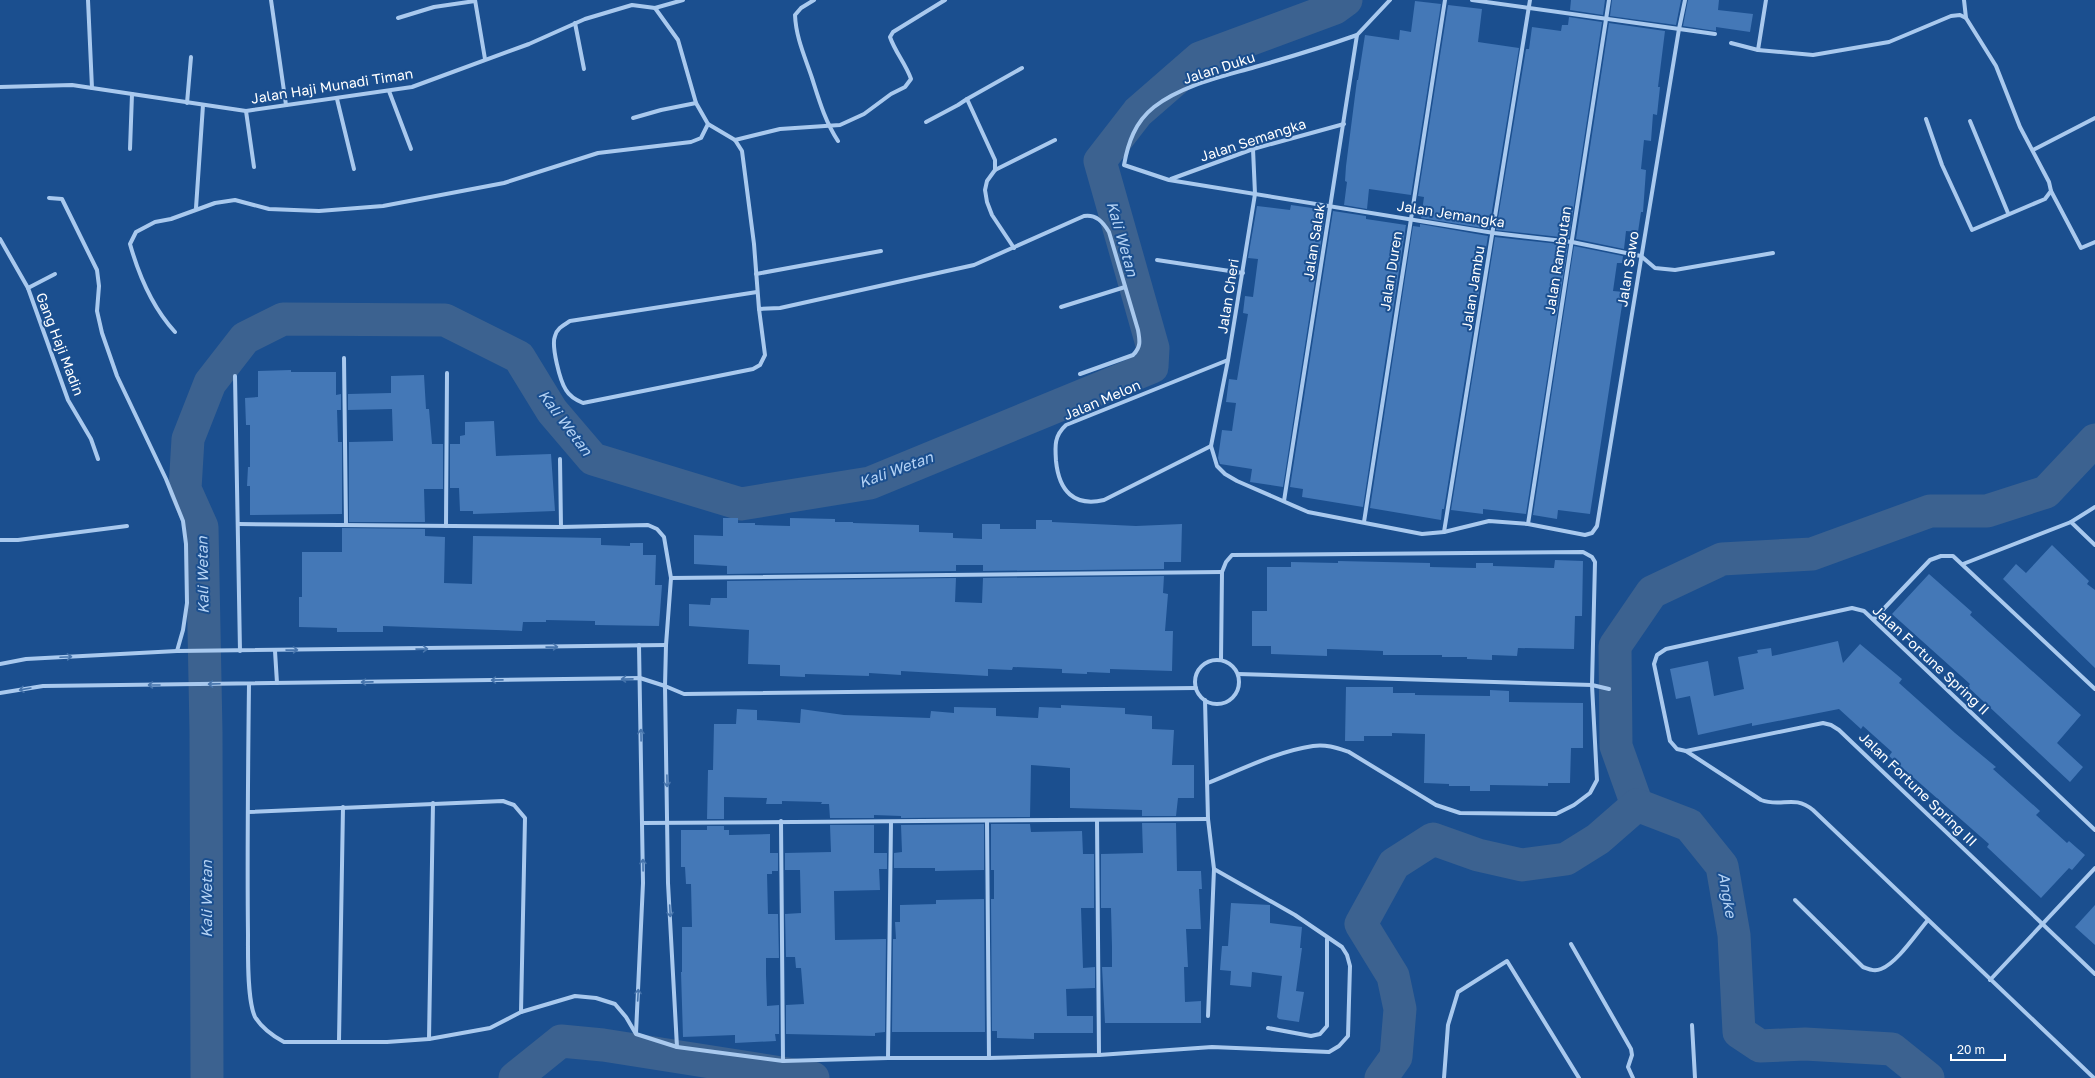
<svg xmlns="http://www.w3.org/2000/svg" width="2095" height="1078" font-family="'Golos Text',sans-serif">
<rect width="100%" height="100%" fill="#1b4f8f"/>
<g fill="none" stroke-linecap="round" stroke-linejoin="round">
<g stroke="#3c6290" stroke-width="33">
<polyline points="1637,805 1616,746 1615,646 1652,592 1722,559 1812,554 1930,511 1987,511 2046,492 2095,440"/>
<polyline points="207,1078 206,732 202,527 185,489 188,439 210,383 245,338 283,319 445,320 519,357 552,411 593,459 741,504 870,483 1152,367 1153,348 1100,161 1138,112 1200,58 1335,8 1346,0"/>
<polyline points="515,1078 561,1041 603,1045 813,1078"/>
<polyline points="1381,1078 1396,1057 1400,1009 1393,976 1361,924 1394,864 1433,839 1478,855 1522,865 1566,859 1598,839 1637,805 1689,825 1722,866 1734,935 1739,1032 1760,1046 1805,1044 1892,1049 1928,1078"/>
</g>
</g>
<g fill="#4478b7">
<polygon points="1571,0 1605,0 1603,15 1570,10"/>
<polygon points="1612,0 1681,0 1676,25 1610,16"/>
<polygon points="1688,0 1719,0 1718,10 1753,14 1750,32 1716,27 1716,31 1683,26"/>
<polygon points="1415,1 1441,4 1411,195 1369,189 1367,209 1344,205 1347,182 1345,181 1346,166 1357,80 1358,80 1365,35 1399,40 1400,30 1411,32"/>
<polygon points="1448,5 1482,9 1478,42 1519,48 1489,229 1421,218 1424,197 1418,196"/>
<polygon points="1569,17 1602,22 1569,238 1496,230 1526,49 1529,49 1532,27 1561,31 1562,25 1568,25"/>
<polygon points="1609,23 1665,31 1658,87 1660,87 1657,115 1653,114 1651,141 1644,140 1641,169 1646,170 1643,212 1641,212 1638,232 1626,231 1624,249 1576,239"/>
<polygon points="1291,205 1326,210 1283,487 1250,482 1252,469 1220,464 1218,458 1222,430 1232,431 1236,403 1226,402 1229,379 1237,380 1248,314 1243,313 1245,296 1253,297 1258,259 1248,258 1257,206 1290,210"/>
<polygon points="1333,211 1366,216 1366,219 1406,225 1363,507 1302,497 1303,489 1290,487"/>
<polygon points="1420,224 1488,236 1444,509 1442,509 1441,520 1370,508 1413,226 1420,227"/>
<polygon points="1495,237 1568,245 1526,514 1483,509 1483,514 1451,510"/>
<polygon points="1574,246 1623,256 1622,263 1617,263 1613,291 1624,292 1590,514 1558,510 1557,519 1533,515"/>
<polygon points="291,370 291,372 336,372 336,395 341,394 341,410 337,410 338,442 342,442 342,521 342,514 250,515 250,486 247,486 248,467 250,467 250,425 246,425 245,398 258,397 258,371"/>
<polygon points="424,375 426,409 429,409 432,444 443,444 443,489 424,489 425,522 349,522 349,442 393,441 392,409 348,410 348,394 391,393 391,376"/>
<polygon points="494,421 496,456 551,454 555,511 473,514 473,511 460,511 459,488 450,488 450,444 460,444 460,436 465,435 465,422"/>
<polygon points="723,518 738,518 738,523 755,523 755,525 790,526 790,518 835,519 835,522 853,522 853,523 919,525 919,532 953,533 953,538 982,539 982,524 1000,524 1000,529 1036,529 1036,520 1052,520 1052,522 1136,526 1182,524 1181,562 1164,562 1164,569 983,571 983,565 956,565 956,571 727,574 727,566 694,564 694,535 723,536"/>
<polygon points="342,528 425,529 425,536 445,537 444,583 472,584 473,536 601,538 601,545 630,546 630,543 643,543 643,555 656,555 655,585 662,585 659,626 595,625 595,621 546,620 546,622 523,622 522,631 383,626 383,632 337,632 337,628 299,627 299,597 302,597 302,552 342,552"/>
<polygon points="2052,545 2089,581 2087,584 2095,590 2095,668 2003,579 2016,564 2026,573"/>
<polygon points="1555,560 1583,561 1582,616 1575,616 1574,649 1518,648 1517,656 1492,655 1492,660 1467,659 1467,657 1442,657 1442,655 1383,655 1383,651 1358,650 1327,649 1327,656 1271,654 1271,646 1252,646 1252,611 1267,611 1267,567 1291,567 1291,562 1338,563 1338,561 1430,563 1430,567 1476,568 1476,563 1493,563 1493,566 1554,568"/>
<polygon points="1929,574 1972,612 1970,615 2081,715 2057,743 2083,767 2070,782 1968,687 1970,684 1892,614"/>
<polygon points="1164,576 1163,593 1168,594 1165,631 1173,631 1172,671 1110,669 1110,673 1087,672 1087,674 1062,673 1062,669 1013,667 1012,670 988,669 988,676 901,671 901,675 869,673 869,676 805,674 805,677 780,676 780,665 748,664 749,630 689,626 689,604 710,605 711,598 727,598 727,581 956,578 955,602 982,603 983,578"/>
<polygon points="1838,641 1843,663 1860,644 1902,679 1899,683 1955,733 1996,767 1993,769 2040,811 2036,815 2067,843 2069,841 2085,855 2072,870 2069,868 2041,898 1987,847 1989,844 1889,756 1892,752 1863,726 1861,729 1839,709 1752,726 1752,723 1698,735 1690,696 1676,699 1670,669 1708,661 1714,696 1744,689 1738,657 1758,653 1757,650 1771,648 1772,656"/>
<polygon points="1346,687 1393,687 1393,693 1415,693 1415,695 1490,696 1490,690 1509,691 1509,702 1583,703 1583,748 1571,748 1570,783 1548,783 1548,786 1490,785 1490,791 1470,791 1470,786 1449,786 1449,784 1424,783 1425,734 1392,733 1392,736 1364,736 1364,741 1345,741"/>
<polygon points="1061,705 1125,708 1125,714 1152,716 1152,729 1174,730 1172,765 1194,765 1194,798 1178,798 1176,816 1142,816 1142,810 1070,808 1070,768 1031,765 1030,817 901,818 901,816 874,815 874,818 830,818 829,804 821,804 822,802 782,801 782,804 766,804 767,798 724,797 724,819 707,819 708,770 713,770 714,724 736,724 737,709 757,710 757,720 800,723 801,709 844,715 930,718 931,711 954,713 954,707 996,708 996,716 1038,718 1039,707 1061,708"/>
<polygon points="1142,823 1176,823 1177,871 1201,871 1202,889 1199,889 1201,929 1186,929 1188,967 1184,967 1185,1002 1201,1001 1201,1023 1105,1023 1102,967 1112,967 1112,947 1111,908 1101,908 1101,854 1143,853"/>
<polygon points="984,824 984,870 935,871 935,868 894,868 894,853 902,852 901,825"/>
<polygon points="991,824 1030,824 1031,832 1082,831 1083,854 1094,854 1094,908 1081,908 1083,968 1095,967 1095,988 1066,989 1067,1016 1093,1016 1093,1033 1034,1033 1034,1039 997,1038 997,1031 992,1031 991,899 994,899 994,870 991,870"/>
<polygon points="830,825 874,825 874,853 887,853 887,869 879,869 880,890 834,891 835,940 886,939 885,1032 875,1033 875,1036 786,1034 786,1005 804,1004 801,968 796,968 795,957 786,957 785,914 801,913 800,870 785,870 785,853 831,852"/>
<polygon points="707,826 724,826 724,830 729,830 729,835 770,834 770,853 778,853 778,871 772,871 772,874 767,874 768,914 778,914 779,958 766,958 766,974 767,1006 779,1005 779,1034 775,1034 776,1041 735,1043 735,1035 683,1037 681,972 682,972 682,927 692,927 691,884 686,884 685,867 681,867 681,830 707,830"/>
<polygon points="984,899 985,1032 892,1032 893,939 896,939 895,922 900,922 900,905 936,904 936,900"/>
<polygon points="1231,903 1270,905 1270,923 1302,927 1300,948 1302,948 1296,991 1304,992 1299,1022 1279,1019 1277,1017 1282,976 1252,972 1251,987 1230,985 1231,971 1220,970 1222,946 1228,946"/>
<polygon points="2095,905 2095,945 2075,927"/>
</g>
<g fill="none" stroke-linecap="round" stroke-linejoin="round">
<g stroke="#a9c9ee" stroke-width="4">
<polyline points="88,0 92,88"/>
<polyline points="271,0 286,105"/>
<polyline points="475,0 485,59"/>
<path d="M814 0 801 8 795 15C796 38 805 57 812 78 819 100 825 121 838 141"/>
<polyline points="1472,0 1715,34"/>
<polyline points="1964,0 1966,18"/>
<path d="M655 8 678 40 696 103 708 124 735 140 742 151 754 244 759 309 780 308 974 265 1084 216C1096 214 1103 222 1109 232L1138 330C1140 341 1141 347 1133 355L1080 374"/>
<polyline points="398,18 434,7 475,1"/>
<polyline points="575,23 584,69"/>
<path d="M1357 35C1323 47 1290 57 1255 67 1221 77 1183 85 1154 107 1135 122 1128 143 1124 165L1169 180 1494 233 1572 242 1641 256 1655 268 1675 270 1773 253"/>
<polyline points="1731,43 1758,50 1766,0"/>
<polyline points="1758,50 1813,55 1889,42 1951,16 1960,15 1966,18 1996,66 2020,127 2049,182 2051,191 2045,199 1972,230 1942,165 1926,119"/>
<polyline points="0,87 72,85 246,111 412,87 529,44 585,19 632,5 655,8 683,0"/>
<polyline points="389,91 411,149"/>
<polyline points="337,99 354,169"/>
<polyline points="967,99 1022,68"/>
<polyline points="187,103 191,57"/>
<polyline points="246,111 254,167"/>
<polyline points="633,118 661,110 696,103"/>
<polyline points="1970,121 2008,213"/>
<polyline points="926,122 958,105 967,99 995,160 995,170"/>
<path d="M735 140 780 129 840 125 864 114 891 94 905 87 911 79C906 64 895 52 890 37L893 32 945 0"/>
<polyline points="130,149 132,94"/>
<polyline points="1253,149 1255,194 1228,360 1211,446 1217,466 1225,474 1237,481 1308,512 1422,534 1444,532 1489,521 1528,524 1585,535 1592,533 1597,526 1679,29 1685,0"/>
<polyline points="2033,150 2095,118"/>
<polyline points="1171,179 1253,149 1344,124"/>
<polyline points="2051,191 2081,248 2095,242"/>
<polyline points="49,198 62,199 97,270 99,286 97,311 102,333 117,376 166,479 183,521 186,544 187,603 183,630 177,651"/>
<polyline points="196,208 203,105"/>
<polyline points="0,239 28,288 68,400 91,439 98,459"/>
<polyline points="1014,248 992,215 987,202 985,190 987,181 995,170 1055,140"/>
<polyline points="1157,260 1243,273"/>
<polyline points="756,274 881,251"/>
<polyline points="28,288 55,274"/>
<path d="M757 292 570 321C564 325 557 328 555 336 551 346 560 381 566 390 570 397 576 400 583 403L753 369 760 365 765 355 759 309"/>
<polyline points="1061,307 1125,287"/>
<path d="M175 332C152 307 139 276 130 244L136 232 155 222 171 219 215 203 235 200 269 209 319 211 383 206 504 183 598 153 691 142 701 138 708 124"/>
<polyline points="344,358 346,525"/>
<polyline points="235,376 240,651"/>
<path d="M1211 446 1104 500C1074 507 1059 491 1056 461 1055 446 1054 436 1066 425L1228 360"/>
<polyline points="560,459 561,527"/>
<polyline points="1284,501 1357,35 1390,0"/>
<polyline points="1364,522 1445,0"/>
<polyline points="2071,522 2095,545"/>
<polyline points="238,524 561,527 648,525 657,529 664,537 671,578 666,645 665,686 668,883 677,1047"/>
<polyline points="1528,524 1609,0"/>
<polyline points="446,526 447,373"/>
<polyline points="1444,532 1530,0"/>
<polyline points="0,540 18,540 127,526"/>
<polyline points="1963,564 2071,522 2095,507"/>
<polyline points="671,578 1222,572"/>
<polyline points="1874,619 1930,560 1941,556 1953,556 2095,689"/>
<polyline points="275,651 277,683"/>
<circle cx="1217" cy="682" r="22"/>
<polyline points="0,664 26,659 177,651 666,645"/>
<polyline points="1238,674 1592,685 1609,689"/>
<path d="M249 684C248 768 247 851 248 935 248 955 247 1000 255 1017 262 1028 273 1036 284 1042H387L429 1039 490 1028 521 1012 575 996 596 998 615 1004 626 1017 636 1034 677 1047 783 1061 888 1058 891 822"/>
<polyline points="0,693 43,686 640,678 665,686 684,694 1196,688"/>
<polyline points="1205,700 1208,819 1214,869 1208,1016"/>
<path d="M1686 751 1761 800C1782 808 1793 794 1813 810L2094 1078"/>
<path d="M1208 783C1240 770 1278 751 1313 746 1326 744 1337 748 1349 752L1436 805 1460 813 1556 814 1574 805 1590 793 1597 780 1592 685 1595 562 1592 557 1583 552 1232 555 1226 562 1222 572 1221 660"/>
<polyline points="248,812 503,801 514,805 525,818 521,1012"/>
<polyline points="1097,820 1099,1055"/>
<polyline points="781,821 783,1061"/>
<polyline points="987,821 989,1058"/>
<polyline points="643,823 1208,819"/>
<polyline points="2095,830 1864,611 1852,608 1666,649 1657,655 1654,664 1670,741 1677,749 1686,751 1823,723 1831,725 1839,730 2095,974"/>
<path d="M1795 900 1863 967C1869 969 1874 972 1881 969 1897 963 1916 934 1928 920"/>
<polyline points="1571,944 1631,1049 1632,1055 1628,1067 1633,1078"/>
<polyline points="1990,980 2095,868"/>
<polyline points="1692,1025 1695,1078"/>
<polyline points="1268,1028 1311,1036 1320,1034 1327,1026 1327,939"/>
<polyline points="636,1033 643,883 639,645"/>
<polyline points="429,1039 433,803"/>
<polyline points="339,1041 343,807"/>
<polyline points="888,1058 989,1058 1099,1055 1212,1047 1329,1052 1339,1046 1348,1036 1350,966 1347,955 1342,947 1295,915 1214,869"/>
<polyline points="1444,1078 1448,1025 1458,992 1507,961 1579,1078"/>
</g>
</g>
<defs><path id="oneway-shaft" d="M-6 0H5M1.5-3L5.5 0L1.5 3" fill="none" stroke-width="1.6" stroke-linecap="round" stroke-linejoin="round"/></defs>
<g stroke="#4674ac">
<use href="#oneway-shaft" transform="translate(552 647) rotate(-1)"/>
<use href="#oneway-shaft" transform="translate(422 649) rotate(-1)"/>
<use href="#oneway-shaft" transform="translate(292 650) rotate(-1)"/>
<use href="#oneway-shaft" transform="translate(66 657) rotate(-3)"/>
<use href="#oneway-shaft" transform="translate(627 679) rotate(179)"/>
<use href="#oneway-shaft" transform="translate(497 680) rotate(179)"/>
<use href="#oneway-shaft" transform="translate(367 682) rotate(179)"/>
<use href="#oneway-shaft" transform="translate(214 684) rotate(178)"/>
<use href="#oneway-shaft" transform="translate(154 685) rotate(-180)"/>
<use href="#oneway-shaft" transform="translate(25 689) rotate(170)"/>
<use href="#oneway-shaft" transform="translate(641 735) rotate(-91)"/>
<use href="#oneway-shaft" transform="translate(667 781) rotate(89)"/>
<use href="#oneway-shaft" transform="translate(643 865) rotate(-91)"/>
<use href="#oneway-shaft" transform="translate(670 911) rotate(87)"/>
<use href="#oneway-shaft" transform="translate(638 995) rotate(-87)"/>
</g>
<g text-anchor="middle" stroke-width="4" stroke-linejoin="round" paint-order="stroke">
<g font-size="14" fill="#fff" stroke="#1b4f8f">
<text transform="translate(1219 68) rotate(-18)" y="5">Jalan Duku</text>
<text transform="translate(332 86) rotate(-9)" y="5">Jalan Haji Munadi Timan</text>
<text transform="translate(1253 140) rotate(-18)" y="5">Jalan Semangka</text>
<text transform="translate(1451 214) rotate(9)" y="5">Jalan Jemangka</text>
<text transform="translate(1314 242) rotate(-81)" y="5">Jalan Salak</text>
<text transform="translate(1558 260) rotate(-81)" y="5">Jalan Rambutan</text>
<text transform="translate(1628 269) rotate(-81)" y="5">Jalan Sawo</text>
<text transform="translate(1391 271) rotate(-81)" y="5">Jalan Duren</text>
<text transform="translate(1473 288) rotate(-81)" y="5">Jalan Jambu</text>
<text transform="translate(1228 296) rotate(-81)" y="5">Jalan Cheri</text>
<text transform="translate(60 344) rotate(69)" y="5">Gang Haji Madin</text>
<text transform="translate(1102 400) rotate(-23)" y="5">Jalan Melon</text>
<text transform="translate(1931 660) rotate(43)" y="5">Jalan Fortune Spring II</text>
<text transform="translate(1918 789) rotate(44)" y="5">Jalan Fortune Spring III</text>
</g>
<g font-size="15" font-style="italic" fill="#b5d3f5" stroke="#1b4f8f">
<text transform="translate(1122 239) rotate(74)" y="5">Kali Wetan</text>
<text transform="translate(565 423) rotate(53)" y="5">Kali Wetan</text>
<text transform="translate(896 470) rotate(-20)" y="5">Kali Wetan</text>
<text transform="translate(203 575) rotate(-91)" y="5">Kali Wetan</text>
<text transform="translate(1727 895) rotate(80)" y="5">Angke</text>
<text transform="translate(207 899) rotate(-90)" y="5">Kali Wetan</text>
</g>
</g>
<path d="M1951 1054v6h54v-6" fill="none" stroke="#ffffff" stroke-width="2"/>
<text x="1957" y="1054" font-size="12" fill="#ffffff" stroke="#1b4f8f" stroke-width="3" paint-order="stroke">20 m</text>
</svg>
